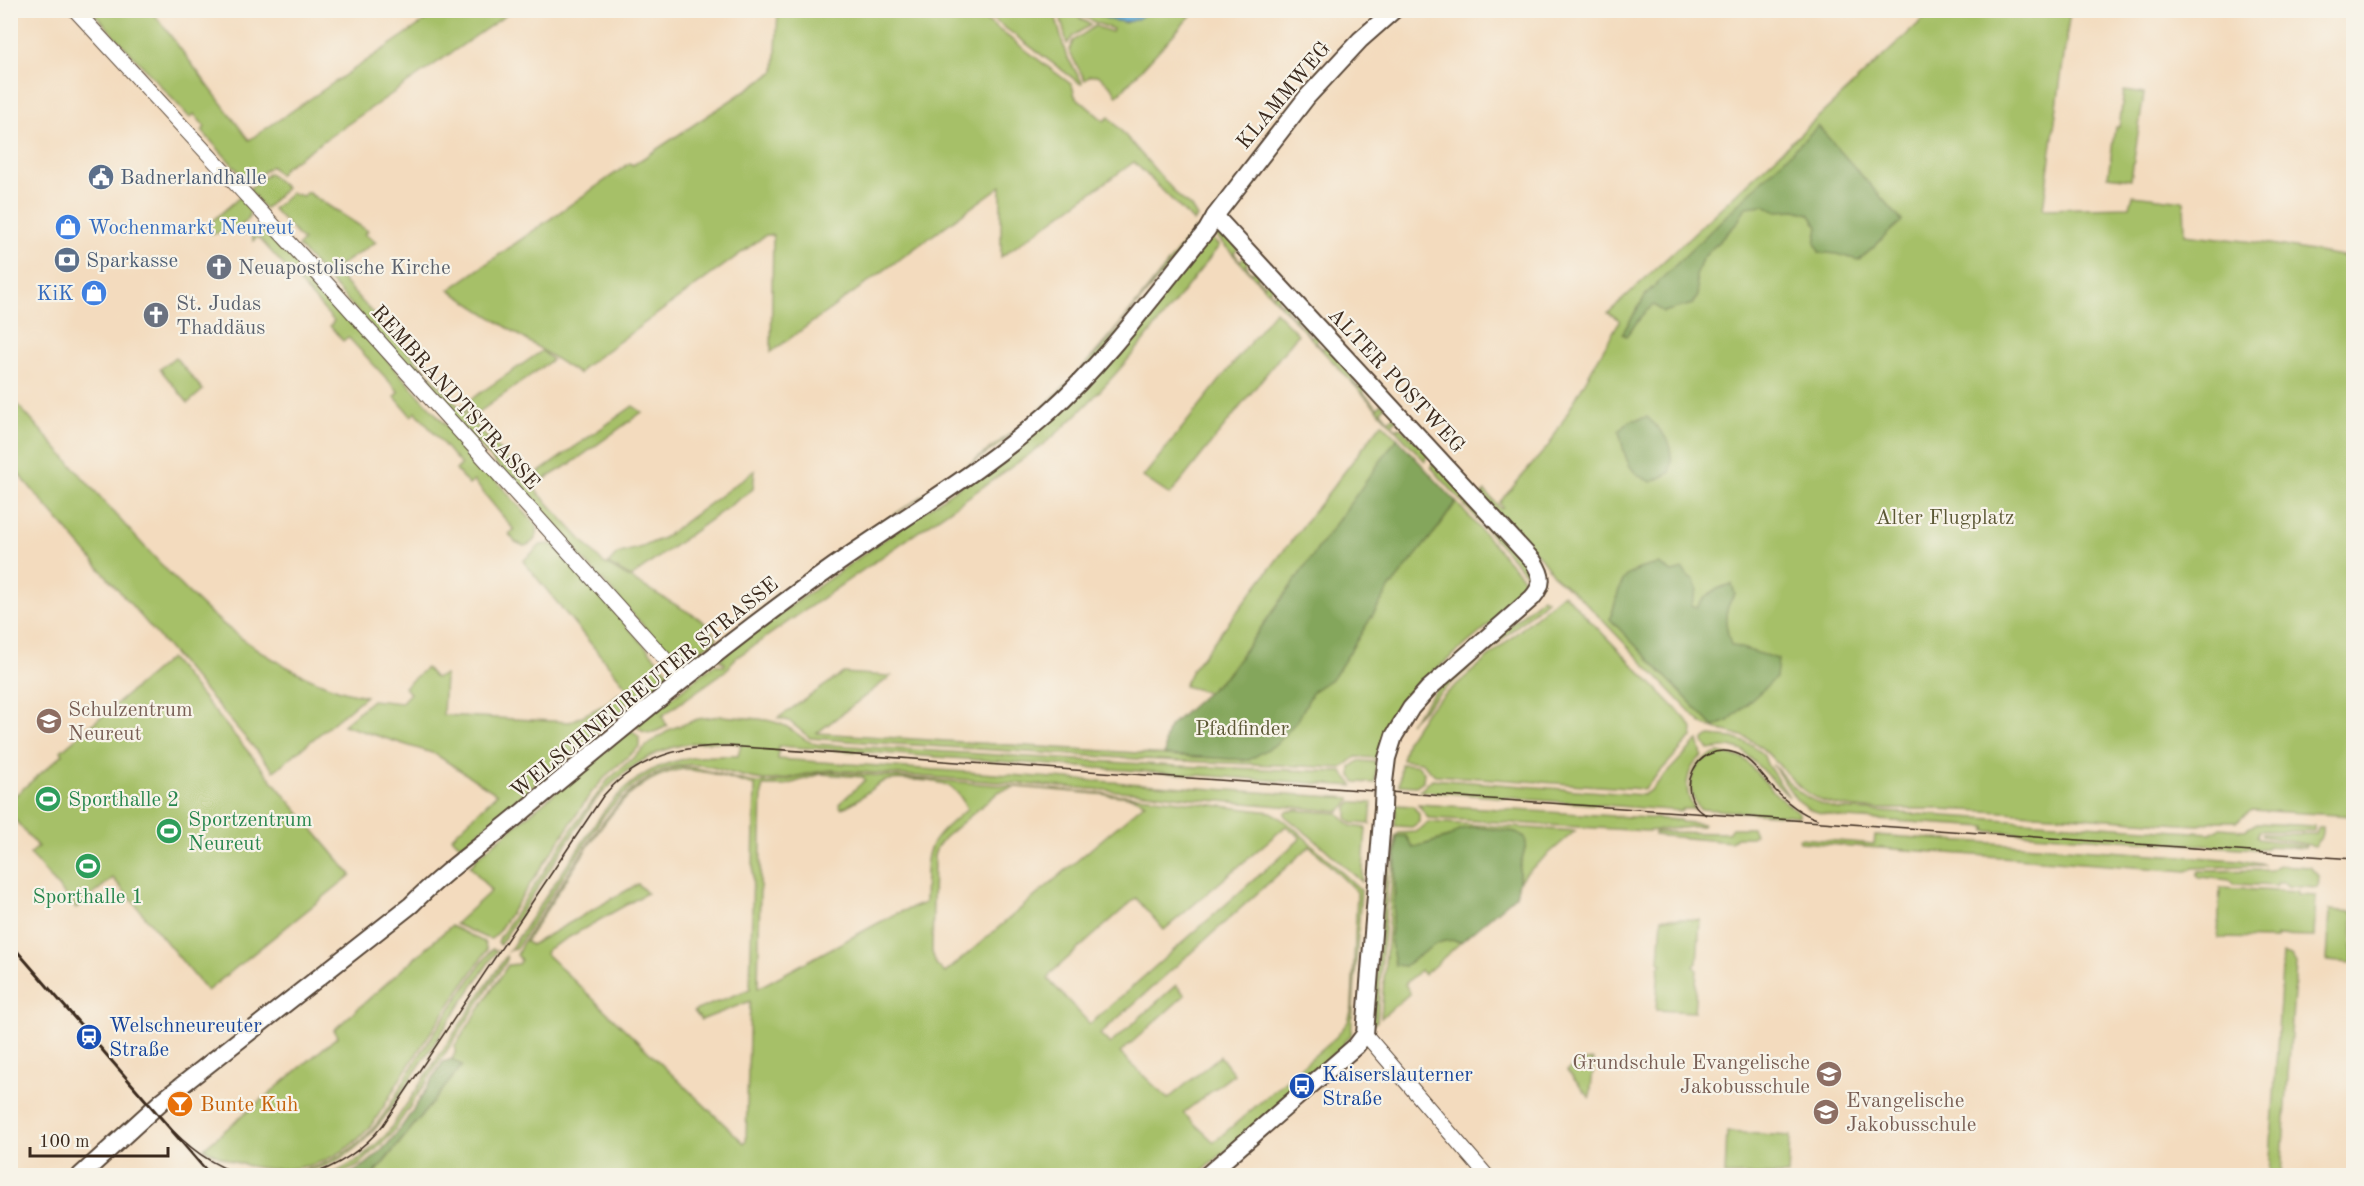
<svg xmlns="http://www.w3.org/2000/svg" width="2364" height="1186" font-family="'Old Standard TT',serif">
<rect width="100%" height="100%" fill="#f7f3e8"/>
<filter id="ink" filterUnits="userSpaceOnUse"><feTurbulence type="fractalNoise" baseFrequency=".0167" numOctaves="2"/><feDisplacementMap in="SourceGraphic" scale="12" xChannelSelector="R" yChannelSelector="G"/><feConvolveMatrix kernelMatrix="1 2 1 2 8 2 1 2 1" color-interpolation-filters="sRGB"/></filter>
<filter id="wash" filterUnits="userSpaceOnUse"><feTurbulence type="fractalNoise" baseFrequency=".008" numOctaves="4" result="noise"/><feDisplacementMap in="SourceGraphic" scale="24" xChannelSelector="R" yChannelSelector="G"/><feGaussianBlur stdDeviation="1.35" result="paint"/><feColorMatrix in="noise" values="0 0 0 0 0 0 0 0 0 0 0 0 0 0 0 0 0 1.4 0 .05"/><feComposite in="paint" operator="in"/></filter>
<g filter="url(#wash)">
<rect width="100%" height="100%" fill="#f3dbbe"/>
<g fill="#a6c067" stroke="#707542" stroke-width="1.5" fill-rule="evenodd">
<polygon points="92,11 152,11 249,140 440,11 512,11 284,168 279,175 271,166 249,183 202,131 205,127 194,114 190,118"/>
<polygon points="778,11 974,11 1072,85 1075,96 1104,121 1109,117 1179,197 1191,207 1197,217 1194,222 1134,162 1001,257 1001,186 771,352 773,235 766,235 584,367 579,374 449,290 630,163 633,165 775,71"/>
<polygon points="982,11 1054,11 1066,55 1082,82 1081,84"/>
<polygon points="1059,11 1069,11 1091,25 1074,35 1067,44"/>
<polygon points="1074,11 1092,11 1125,23 1145,14 1148,11 1195,11 1117,96 1112,87 1098,75 1090,76 1085,80 1069,51 1073,41 1095,26 1112,32 1113,29 1096,23"/>
<path d="M1932 11H2070L2043 209 2130 207 2133 195 2184 201 2185 234 2271 244 2353 258V816L2252 810 2237 821H2214L2199 825C2112 820 2026 812 1939 809 1903 808 1859 813 1825 802 1792 791 1780 758 1752 741 1736 731 1717 732 1701 723L1584 601 1555 577 1541 558 1480 496 1485 491 1501 509 1503 507 1499 503 1549 445 1620 320 1608 313Z"/>
<polygon points="2124,91 2144,94 2131,179 2108,176 2115,127 2119,127"/>
<polygon points="269,173 286,188 265,209 249,189"/>
<polygon points="307,192 368,231 364,234 376,242 333,270 602,562 702,620 717,638 680,666 298,246 303,241 273,209 291,193 303,196"/>
<path d="M240 197 249 208C254 227 226 231 213 234L206 226Z"/>
<path d="M260 225 267 227 537 526C539 535 534 544 524 546L515 542 509 534 514 530 474 481 469 485 456 470 461 465 416 412 411 416 395 397 399 392 348 337 343 341 330 326 334 321 258 237 253 241 252 231Z"/>
<path d="M1195 229 1196 233 1074 381 999 445 851 544C916 499 988 456 1047 403 1102 352 1148 288 1195 229Z"/>
<polygon points="1220,231 1239,248 1234,253 1240,261 1246,256 1250,260 1246,265 1252,273 1257,268 1261,272 1257,278 1264,285 1269,280 1274,285 1269,290 1273,295 1278,290 1282,294 1277,300 1281,304 1287,299 1291,304 1286,309 1292,317 1298,312 1302,315 1296,320 1301,326 1307,321 1310,324 1305,330 1311,337 1317,332 1321,336 1316,342 1323,349 1328,344 1356,375 1352,380 1359,388 1364,384 1367,387 1363,392 1377,408 1382,403 1385,406 1381,411 1389,421 1394,416 1397,419 1392,425 1397,429 1399,427 1428,452 1425,461 1214,234"/>
<path d="M1210 237 1219 246C1170 309 1117 379 1057 433 1044 445 1028 455 1013 466L733 660 728 669 662 716 667 726C656 732 645 738 636 725L715 664 724 666 725 663 719 660 740 642 988 466Z"/>
<polygon points="1275,311 1298,334 1170,495 1143,477"/>
<polygon points="542,351 552,360 472,417 461,406"/>
<polygon points="175,357 203,390 188,403 160,369"/>
<path d="M11 403 17 404C53 444 89 484 124 524 179 584 222 635 297 672 319 683 341 692 366 696L274 771 11 465Z"/>
<polygon points="633,406 642,412 573,462 533,486 528,480"/>
<polygon points="1382,423 1398,439 1228,673 1208,692 1184,686 1192,670"/>
<polygon points="1433,460 1524,558 1532,574 1531,580 1431,467"/>
<polygon points="755,470 753,489 631,577 608,564 617,554 642,547 663,538"/>
<path d="M1456 502 1524 579V587C1513 605 1497 618 1482 631 1436 670 1395 697 1377 758L1356 757 1342 768 1139 759 848 741 810 738 789 721 778 718 843 673 891 676 817 733 1249 760 1299 718 1313 691 1334 677 1388 589 1438 528Z"/>
<polygon points="549,544 554,545 670,674 637,700 523,561 541,545"/>
<polygon points="1562,594 1565,595 1684,717 1693,729 1692,737 1645,788 1642,789 1435,775 1421,762 1402,760 1407,740 1426,711"/>
<polygon points="1543,597 1547,600 1440,693 1410,723 1437,689"/>
<polygon points="170,658 351,875 207,991 113,878 76,908 30,854 38,847 11,815 11,799 63,754 61,751"/>
<polygon points="426,668 435,678 445,675 443,715 570,722 604,705 621,692 627,698 626,708 463,845 459,844 452,837 497,794 435,754 343,725 372,700 401,703 410,693 404,687"/>
<path d="M721 716C741 718 765 717 783 725 796 730 802 741 816 744L1177 766 1342 772 1353 785V786L779 746 778 759 1287 794 1351 798V801L1339 811 1207 800 1159 794 833 770C809 771 788 781 765 780 745 779 730 772 711 767 665 756 632 783 604 815L517 947 509 951 603 812C642 764 678 754 738 756L741 744C678 734 635 756 594 802L500 945 498 942 500 937 574 826 608 780 650 743 671 729 698 719Z"/>
<polygon points="631,730 639,737 639,747 609,773 591,793 496,935 491,939 486,938 455,924 491,891 470,866 476,861 475,859"/>
<polygon points="1709,736 1733,738 1752,745 1764,756 1767,764 1789,797 1743,751 1730,747 1709,750 1703,741"/>
<path d="M1698 740 1702 756C1685 770 1683 790 1694 809H1682V811L1420 791 1432 779 1643 795 1651 790Z"/>
<path d="M1719 753 1743 758 1776 794 1799 813V816L1700 809C1682 788 1692 759 1719 753Z"/>
<polygon points="1359,761 1376,762 1375,783 1356,782 1351,776 1351,767"/>
<polygon points="1401,764 1418,765 1424,772 1423,781 1416,786 1399,785"/>
<path d="M1772 764C1794 789 1806 802 1839 809L2210 833 2220 828 2245 830 2257 823 2314 826V831H2259L2257 837 2259 839 2306 846 2305 848 2268 846 2267 848 2256 849 1986 831V827L1846 818 1821 813 1811 810 1796 799Z"/>
<path d="M679 767C707 766 730 781 758 783 784 784 806 773 832 772L1147 797 1271 812 1293 827 1361 890 1351 1036 1344 1042 1345 1044 1287 1094 1289 1096 1198 1175 373 1176 462 1066 452 1059 455 1053V1046L508 965 518 964 521 960 517 955 522 944C539 918 556 893 573 867 601 825 626 779 679 767ZM684 769 711 773 755 786 750 989 694 1011 701 1020 750 1001 746 1140 744 1143 546 954 548 949 647 893 638 884 531 945 526 941C542 917 558 892 574 868 602 826 630 776 684 769ZM821 774 863 777 865 780 839 804 841 808C858 804 869 787 885 781 893 778 905 780 914 780 941 782 955 781 967 809 922 847 927 846 925 903L895 914 758 988 762 788 763 786H783ZM1016 787 1122 796 1136 798 1145 803 945 973 936 964 932 952 934 856 937 847 944 838 1000 791ZM1286 826 1300 837 1299 840 1090 1024 1048 979 1051 973 1136 898 1164 930ZM1310 846 1357 892 1352 1008 1348 1022 1336 1037 1214 1142 1183 1113 1234 1074 1220 1056 1168 1099 1120 1053 1185 995 1176 985 1110 1044 1100 1034Z"/>
<polygon points="1354,802 1372,803 1370,824 1352,823 1347,818 1347,807"/>
<polygon points="1418,804 1680,820 1681,822 1703,824 1702,826 1647,831 1428,818"/>
<polygon points="1396,805 1413,806 1419,814 1419,822 1412,827 1395,826"/>
<polygon points="1295,810 1338,813 1351,826 1366,828 1362,882 1322,846 1285,816 1285,812"/>
<path d="M1429 822 1575 831 1523 876 1519 882V870L1526 844 1516 832 1475 827 1461 829 1449 837 1412 848 1409 841 1395 838 1394 911 1390 936 1404 966C1423 955 1438 934 1461 942L1424 975 1420 970 1405 984 1410 993 1381 1018 1395 836 1399 833 1416 832Z"/>
<path d="M2319 827H2323C2324 841 2318 837 2315 846L2262 836V834H2316Z"/>
<polygon points="1732,828 1752,828 1755,834 1751,837 1736,837 1731,842 1654,835 1655,832 1728,833"/>
<polygon points="1875,835 2239,860 2265,865 2193,868 2187,871 1800,842 1799,839 1800,838 1874,844"/>
<polygon points="1388,847 1390,847 1377,1021 1372,1025"/>
<polygon points="2278,865 2310,867 2319,877 2318,888 2287,886 2285,883 2278,883 2277,886 2233,884 2230,880 2200,877 2197,875 2199,871 2271,870"/>
<polygon points="2220,888 2298,892 2298,895 2316,896 2314,937 2276,936 2276,939 2218,938"/>
<polygon points="2330,910 2353,912 2352,963 2327,961"/>
<polygon points="1662,918 1700,920 1697,963 1694,966 1697,970 1694,1012 1656,1010 1659,967 1662,964 1659,961"/>
<path d="M451 926 484 942 487 950C460 990 433 1028 407 1068 393 1088 384 1111 367 1130 324 1178 257 1179 204 1148L338 1036 334 1030Z"/>
<path d="M492 949 497 950 387 1114C353 1160 321 1176 263 1175L264 1173C311 1177 355 1155 382 1117 394 1100 404 1080 415 1062 440 1024 465 986 492 949Z"/>
<polygon points="2283,953 2291,956 2296,964 2281,1175 2269,1175"/>
<polygon points="506,956 507,960 391,1135 358,1166 339,1175 331,1175 360,1159 386,1135"/>
<polygon points="1594,1060 1590,1098 1567,1071 1577,1062"/>
<polygon points="1727,1132 1790,1136 1788,1175 1725,1175"/>
</g>
<g fill="#84a65c" stroke="#60683d" stroke-width="1.5">
<path d="M1818 126 1902 221C1886 233 1874 250 1858 260L1836 254 1819 252 1815 243 1818 227 1809 214 1796 210 1777 211 1764 205 1746 207 1737 223 1702 259 1696 276 1698 296 1693 304 1663 312 1654 305 1645 312 1626 336 1622 334 1647 293Z"/>
<path d="M1647 417C1666 434 1675 446 1670 473L1652 482C1626 474 1625 455 1619 431L1630 421Z"/>
<polygon points="1397,438 1456,502 1438,528 1389,589 1334,677 1313,691 1299,718 1277,744 1249,760 1165,755 1165,741 1169,727 1228,674"/>
<path d="M1659 564 1672 572 1683 569 1689 578 1694 580 1697 590 1691 605 1697 607C1706 594 1716 588 1732 584L1735 594C1722 612 1725 624 1731 645L1778 659 1776 678 1728 721 1714 727 1610 619C1623 583 1615 572 1659 564Z"/>
<path d="M1475 827 1516 832 1525 837 1526 844 1519 870V882L1516 895 1461 942C1438 934 1423 955 1404 966L1395 965 1390 936 1394 911 1397 836H1406L1413 848 1449 837 1461 829Z"/>
<path d="M452 1059 462 1066 373 1175H349C393 1152 417 1103 443 1062Z"/>
</g>
<path fill="#5ba7d4" stroke="#4b6879" stroke-width="1.5" d="M1092 11H1148C1132 28 1110 22 1092 11Z"/>
</g>
<g filter="url(#ink)">
<g fill="none" stroke-linecap="round" stroke-linejoin="round">
<defs>
<g id="minor">
<polyline points="75,10 301,255 684,680"/>
<polyline points="1365,1034 1487,1176"/>
</g>
<g id="major">
<path d="M1215 216 1533 561C1543 576 1544 584 1532 598L1428 689 1411 708 1394 736 1387 758 1384 782"/>
<path d="M80 1176 163 1100 411 905C446 869 490 840 528 807 628 724 728 641 834 566 905 516 983 471 1048 413 1108 359 1156 292 1207 230L1215 216 1307 97 1360 40 1394 10"/>
<polyline points="1206,1176 1356,1046 1365,1034 1383,807"/>
</g>
</defs>
<use href="#minor" stroke="#574536" stroke-width="16"/>
<use href="#major" stroke="#574536" stroke-width="20"/>
<use href="#minor" stroke="#fff" stroke-width="14"/>
<use href="#major" stroke="#fff" stroke-width="16"/>
<g stroke="#3b2a1e" stroke-width="1.5">
<path d="M1706 815C1671 794 1696 740 1735 753 1751 758 1761 775 1772 787 1785 801 1799 813 1817 819"/>
<path d="M163 1120C186 1146 212 1167 247 1176"/>
<path d="M306 1176C338 1167 363 1150 383 1125L603 796C636 758 679 745 728 746L2354 859"/>
</g>
<polyline stroke="#3b2a1e" stroke-width="3" points="10,943 211,1176"/>
<defs>
<polyline id="major-bridge" points="1383,807 1384,782"/>
</defs>
<use href="#major-bridge" stroke="#574536" stroke-width="20" stroke-linecap="butt"/>
<use href="#major-bridge" stroke="#fff" stroke-width="16"/>
</g>
</g>
<defs>
<symbol id="civic-disc" viewBox="-11 -11 22 22"><circle r="9.5" fill="#5c6f8a" stroke="#f7f3e8"/><path d="M-.6-6.5H3V-4.5H.6V-3L4-1V1h2V6H-6V1h2V-1L-.6-3ZM-1.2 2.5V6h2.4V2.5Z" fill="#fff"/></symbol>
<symbol id="shop-disc" viewBox="-11 -11 22 22"><circle r="9.5" fill="#3f7fe0" stroke="#f7f3e8"/><path d="M-5-2.5h2.3a2.7 3.5 0 0 1 5.4 0H5L5.5 6h-11ZM-1.5-2.5h3a1.5 2.3 0 0 0-3 0Z" fill="#fff"/></symbol>
<symbol id="bank-disc" viewBox="-11 -11 22 22"><circle r="9.5" fill="#5c6f8a" stroke="#f7f3e8"/><path d="M-6-4H6V4H-6ZM0-2.3a2.3 2.3 0 1 0 0 4.6a2.3 2.3 0 1 0 0-4.6Z" fill="#fff"/></symbol>
<symbol id="church-disc" viewBox="-11 -11 22 22"><circle r="9.5" fill="#6b7280" stroke="#f7f3e8"/><path d="M-1.2-6h2.4v3.5h3.3v2.4h-3.3V6h-2.4V-.1h-3.3v-2.4h3.3Z" fill="#fff"/></symbol>
<symbol id="school-disc" viewBox="-11 -11 22 22"><circle r="9.5" fill="#8d6e63" stroke="#f7f3e8"/><path d="M0-5L7-2L0 1L-7-2ZM-4 1L0 2.5L4 1V4Q0 6-4 4Z" fill="#fff"/></symbol>
<symbol id="stadium-disc" viewBox="-11 -11 22 22"><circle r="9.5" fill="#2e9e5b" stroke="#f7f3e8"/><path d="M0-5a6.5 5 0 1 0 0 10a6.5 5 0 1 0 0-10ZM-3.5-1.8h7v3.6h-7Z" fill="#fff"/></symbol>
<symbol id="station-disc" viewBox="-11 -11 22 22"><circle r="9.5" fill="#1a4fb4" stroke="#f7f3e8"/><path d="M-3-6H3Q5-6 5-4V2Q5 4 3 4L4.5 6H3L1.5 4h-3L-3 6H-4.5L-3 4Q-5 4-5 2V-4Q-5-6-3-6ZM-3.5-4v3h7v-3ZM-3.5 1v1.5H-2V1ZM2 1v1.5H3.5V1Z" fill="#fff"/></symbol>
<symbol id="bus-disc" viewBox="-11 -11 22 22"><circle r="9.5" fill="#1a4fb4" stroke="#f7f3e8"/><path d="M-5-6H5V4H4V6H2V4H-2V6H-4V4H-5ZM-3.5-4V0h7V-4ZM-3.5 1.2v1.5H-2V1.2ZM2 1.2v1.5H3.5V1.2Z" fill="#fff"/></symbol>
<symbol id="bar-disc" viewBox="-11 -11 22 22"><circle r="9.5" fill="#e8710a" stroke="#f7f3e8"/><path d="M-6-5H6L.8 .8V4.5H3.5V6h-7V4.5H-.8V.8Z" fill="#fff"/></symbol>
</defs>
<g fill-rule="evenodd">
<use href="#civic-disc" x="86" y="162" width="30" height="30"/>
<use href="#shop-disc" x="53" y="212" width="30" height="30"/>
<use href="#bank-disc" x="52" y="245" width="30" height="30"/>
<use href="#church-disc" x="204" y="252" width="30" height="30"/>
<use href="#shop-disc" x="79" y="278" width="30" height="30"/>
<use href="#church-disc" x="141" y="300" width="30" height="30"/>
<use href="#school-disc" x="34" y="706" width="30" height="30"/>
<use href="#stadium-disc" x="33" y="784" width="30" height="30"/>
<use href="#stadium-disc" x="154" y="816" width="30" height="30"/>
<use href="#stadium-disc" x="73" y="851" width="30" height="30"/>
<use href="#station-disc" x="74" y="1022" width="30" height="30"/>
<use href="#school-disc" x="1814" y="1059" width="30" height="30"/>
<use href="#bus-disc" x="1287" y="1071" width="30" height="30"/>
<use href="#bar-disc" x="165" y="1089" width="30" height="30"/>
<use href="#school-disc" x="1811" y="1097" width="30" height="30"/>
</g>
<g text-anchor="middle" stroke-width="4.5" stroke-linejoin="round" paint-order="stroke">
<g font-size="21" fill="#3b2a1e" stroke="#f7f3e8">
<text transform="translate(1283 95) rotate(-50)" y="7">KLAMMWEG</text>
<text transform="translate(1397 380) rotate(47)" y="7">ALTER POSTWEG</text>
<text transform="translate(456 397) rotate(48)" y="7">REMBRANDTSTRASSE</text>
<text transform="translate(644 687) rotate(-39)" y="7">WELSCHNEUREUTER STRASSE</text>
</g>
<g font-size="21" fill="#4e5e75" stroke="#f7f3e8" text-anchor="start">
<text x="120" y="184">Badnerlandhalle</text>
<text x="86" y="267">Sparkasse</text>
</g>
<g font-size="21" fill="#366cbe" stroke="#f7f3e8" text-anchor="start">
<text x="88" y="234">Wochenmarkt Neureut</text>
<text x="74" y="300" text-anchor="end">KiK</text>
</g>
<g font-size="21" fill="#5b616d" stroke="#f7f3e8" text-anchor="start">
<text x="238" y="274">Neuapostolische Kirche</text>
<text x="176" y="310">St. Judas<tspan x="176" dy="24">Thaddäus</tspan></text>
</g>
<g font-size="21" fill="#5b5734" stroke="#f7f3e8">
<text x="1945" y="524">Alter Flugplatz</text>
<text x="1242" y="735">Pfadfinder</text>
</g>
<g font-size="21" fill="#785e54" stroke="#f7f3e8" text-anchor="start">
<text x="68" y="716">Schulzentrum<tspan x="68" dy="24">Neureut</tspan></text>
<text x="1810" y="1069" text-anchor="end">Grundschule Evangelische<tspan x="1810" dy="24">Jakobusschule</tspan></text>
<text x="1846" y="1107">Evangelische<tspan x="1846" dy="24">Jakobusschule</tspan></text>
</g>
<g font-size="21" fill="#27864d" stroke="#f7f3e8" text-anchor="start">
<text x="68" y="806">Sporthalle 2</text>
<text x="188" y="826">Sportzentrum<tspan x="188" dy="24">Neureut</tspan></text>
<text x="88" y="903" text-anchor="middle">Sporthalle 1</text>
</g>
<g font-size="21" fill="#164399" stroke="#f7f3e8" text-anchor="start">
<text x="109" y="1032">Welschneureuter<tspan x="109" dy="24">Straße</tspan></text>
<text x="1322" y="1081">Kaiserslauterner<tspan x="1322" dy="24">Straße</tspan></text>
</g>
<g font-size="21" fill="#c56008" stroke="#f7f3e8" text-anchor="start">
<text x="200" y="1111">Bunte Kuh</text>
</g>
</g>
<rect width="2364" height="1186" fill="none" stroke="#f7f3e8" stroke-width="36"/>
<path d="M30 1147v9h138v-9" fill="none" stroke="#3b2a1e" stroke-width="3"/>
<text x="39" y="1147" font-size="18" fill="#3b2a1e" stroke="#f7f3e8" stroke-width="4.5" paint-order="stroke">100 m</text>
</svg>
